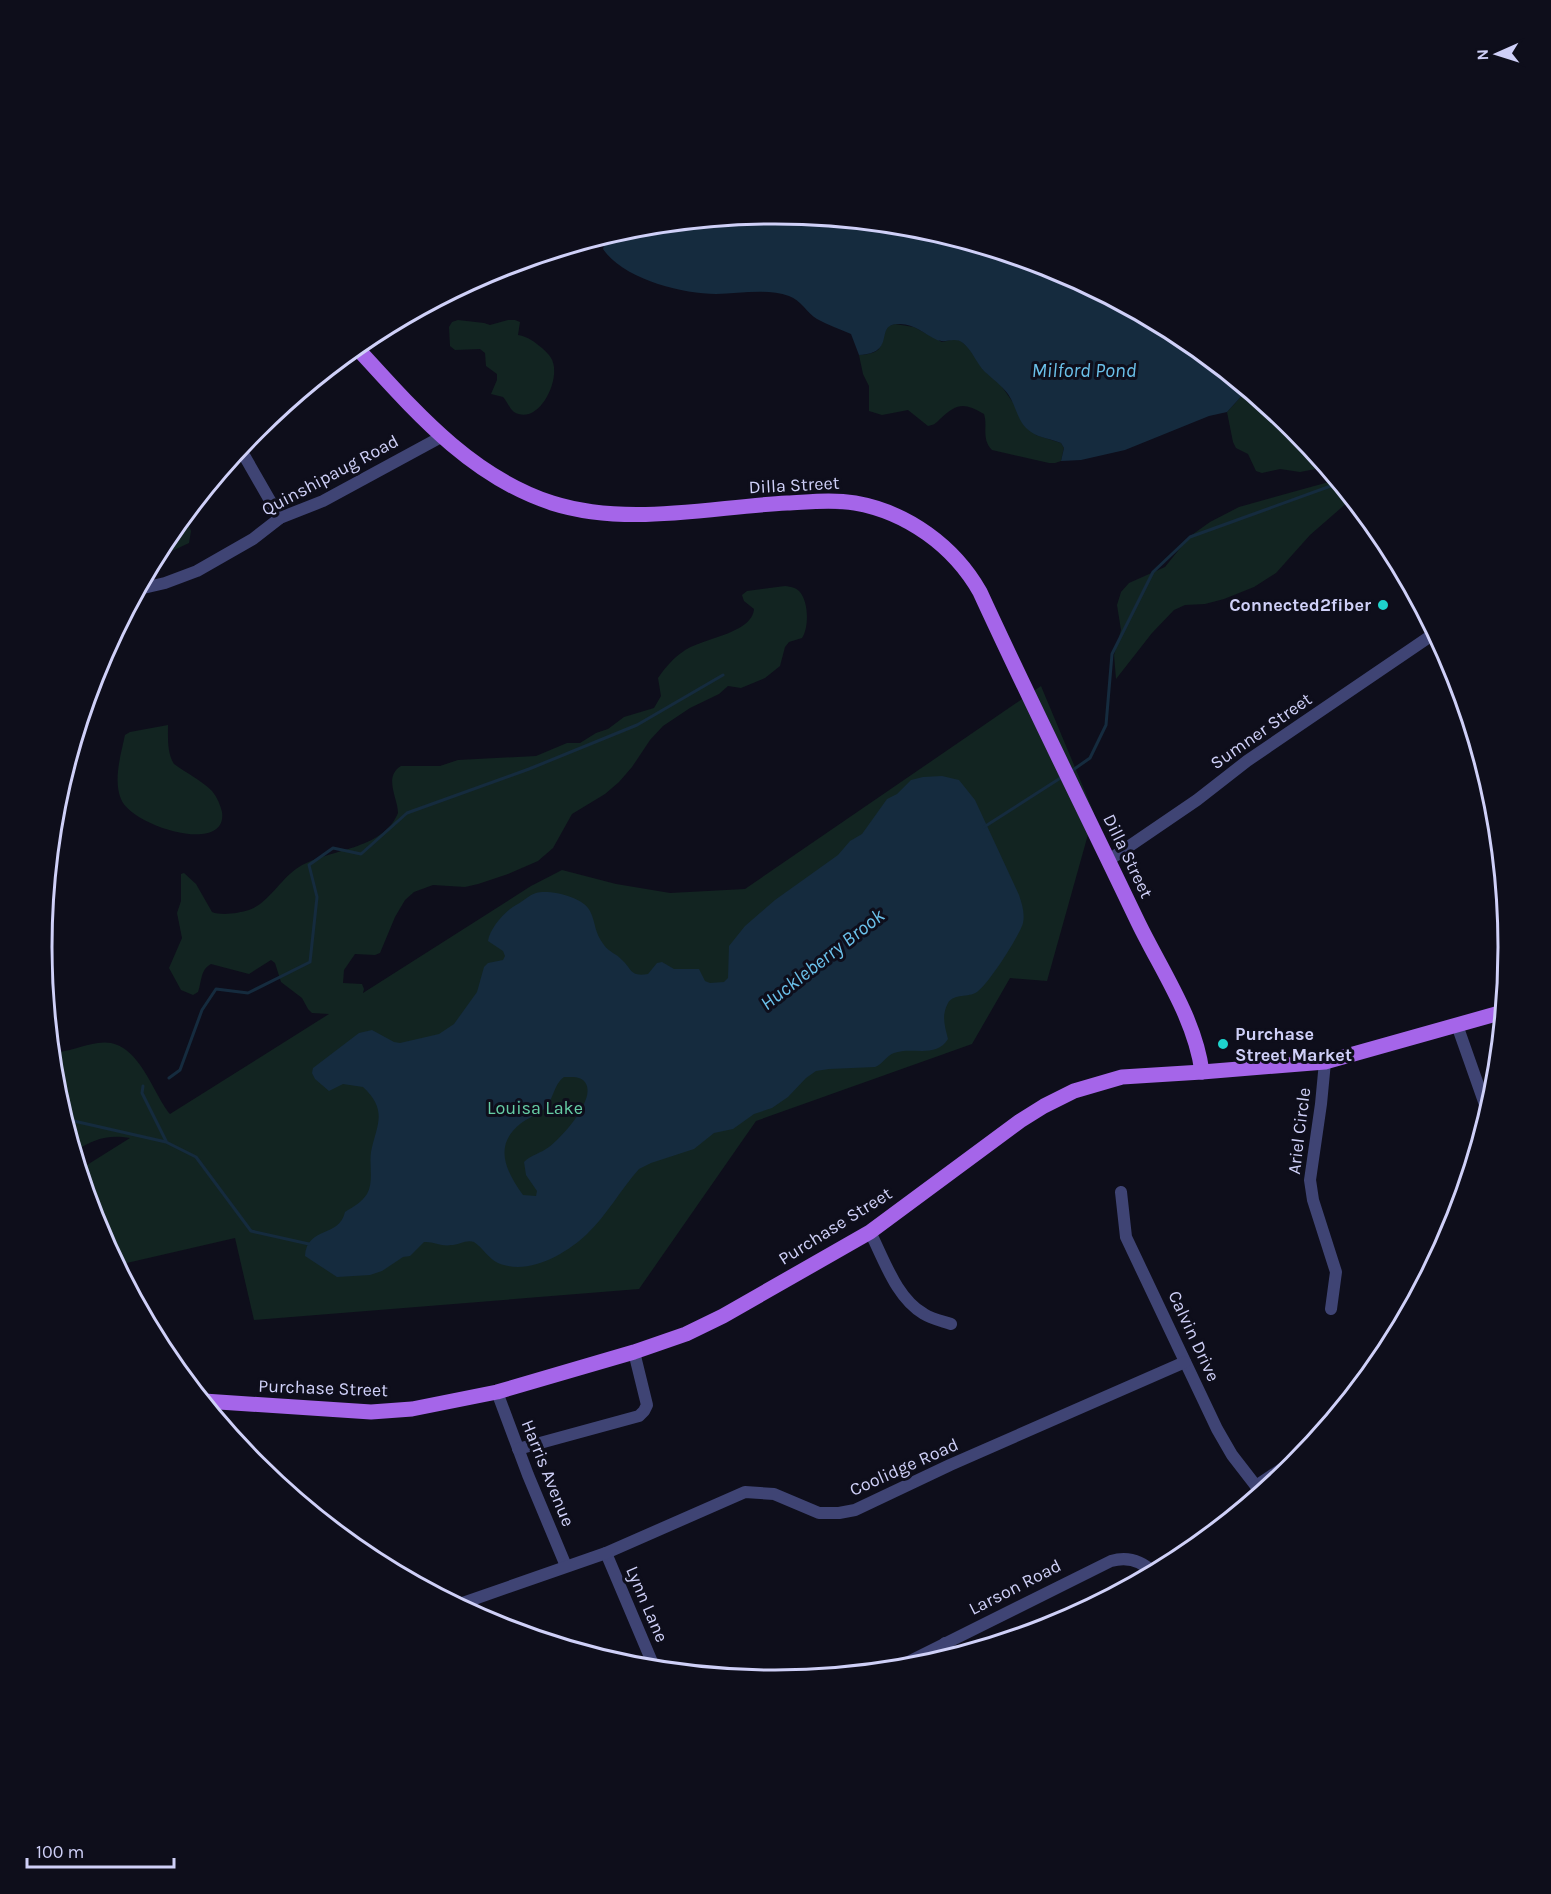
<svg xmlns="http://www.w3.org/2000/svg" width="1551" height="1894" font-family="Karla,sans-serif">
<rect width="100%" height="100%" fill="#0e0e1b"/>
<g fill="#122421">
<path d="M458 320 484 323 490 325 508 320H515L520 322 518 335C529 337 533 341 542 348 545 351 549 354 551 358 563 377 539 427 514 412 509 408 507 401 503 397L491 394 497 380V374L486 366 485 353 480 349 455 350 450 346 449 327 452 322Z"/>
<path d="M895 324 914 327 942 342 955 339 961 341 971 350 985 371 1000 384 1036 435 1061 443 1064 448 1061 461 1055 463H1049L992 450C981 439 988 426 984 414 964 402 957 403 940 419 936 423 934 425 928 426L908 410 882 415 869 411V386L863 374 859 355C889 353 877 343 888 326Z"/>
<polygon points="1247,390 1294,429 1326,467 1300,472 1280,469 1262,473 1256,471 1248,454 1236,448 1233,442 1227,412"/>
<polygon points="1336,480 1351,497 1349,501 1310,535 1276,573 1254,587 1224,599 1205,604 1185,605 1174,610 1152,633 1116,679 1114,655 1121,630 1117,605 1121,592 1129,583 1165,567 1189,537 1210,522 1239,507"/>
<polygon points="185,516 191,531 189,543 172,551 159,552 166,539"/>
<path d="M785 586C791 587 795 587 799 591 809 601 809 628 802 638L789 642 785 647 780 666 765 678 741 688 728 686 719 694 690 708 663 726 650 740 632 767 619 782 605 794 572 814 553 848 538 861 508 874 478 884 465 887 433 885 414 892 405 900 395 917 380 953 375 955 355 954 344 970 343 983 362 984 364 989 363 993 531 886 562 870 616 884 670 893 745 889 1041 686 1094 813 1047 981 1010 978 972 1044 756 1121 639 1289 254 1320 235 1238 118 1265 99 1230 87 1165 130 1138C108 1134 94 1139 75 1151L56 1090 52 1053C68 1052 83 1045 98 1043 137 1036 151 1090 170 1114L329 1014 312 1013 308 1009 302 998 281 982 275 963 271 960 249 974 211 964C200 970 202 981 198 992L193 995 181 990 169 968 182 938 177 913 181 901V874L184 873 196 884 212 912C222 916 239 913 249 910 269 903 281 878 299 867 330 848 382 851 398 813 398 798 383 777 401 766H440L458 760 536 756 567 743H580L596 733 608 729 624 717 654 708 661 696 658 678C665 668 673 658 684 651 702 638 752 634 754 609L744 601 742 595 747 591Z"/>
<path d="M168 725C168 738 167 753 174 764 186 773 201 780 212 791 217 797 220 804 222 812 228 856 131 826 121 799 113 780 121 754 125 735L130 732Z"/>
</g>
<g fill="#152b3e" fill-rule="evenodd">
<path d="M776 214 919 228 1057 269 1183 337 1247 390 1227 412 1209 416 1125 450 1081 460 1061 461 1064 448 1061 443C1052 439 1039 438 1031 432 1017 423 1017 407 1008 394 1001 385 993 379 985 372 976 363 973 351 963 343 954 336 946 344 937 340 924 334 915 324 900 324 872 323 899 353 859 355L851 334C840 329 828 325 817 319 807 313 801 300 789 296 766 288 739 294 716 294 682 294 623 279 603 249L606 236 633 228Z"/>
<path d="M942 776 959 780 975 800 1019 895C1022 904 1025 913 1023 923 1020 935 988 985 977 992 968 998 954 993 948 1003 941 1016 945 1026 948 1039 936 1059 912 1046 894 1053 886 1056 883 1064 875 1067L829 1069 816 1071 806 1078 788 1097 772 1108 754 1114 733 1129 714 1133 694 1149 651 1163 639 1169C621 1189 607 1215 587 1234 566 1254 528 1276 498 1263 488 1258 483 1248 474 1242 467 1239 458 1245 451 1245 442 1247 433 1241 424 1242L410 1256 403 1257 382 1271 370 1275 337 1277 305 1256C307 1226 339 1238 345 1212 353 1207 362 1202 367 1194 374 1182 369 1165 371 1152 376 1126 389 1111 363 1087L343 1084 329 1091 315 1079 312 1073 313 1068 359 1033 372 1030 394 1042 400 1043 439 1034 454 1024 477 992 484 967 488 963 503 960 505 956 503 951 488 941C490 928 505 911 516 905 522 902 529 895 536 893 549 889 584 897 590 911 596 923 594 932 604 945 609 952 617 954 622 960 632 969 630 977 648 974L657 963 662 962 674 969H699L705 981 710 983 724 982 728 978 729 946 745 926 775 900 838 855 850 841 862 834 887 799 897 794 911 780 923 777ZM564 1077C570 1077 578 1076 583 1080 601 1095 561 1138 549 1147 541 1153 531 1155 524 1162L526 1175 537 1191 536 1196 523 1195C506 1171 493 1146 520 1124 527 1118 538 1115 544 1109 554 1100 553 1085 564 1077Z"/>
</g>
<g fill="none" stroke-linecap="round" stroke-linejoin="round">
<g stroke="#152b3e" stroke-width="3">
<polyline points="1070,772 1090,758 1106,725 1112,654 1153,572 1190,537 1339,483"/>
<polyline points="984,827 1062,777"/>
<polyline points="169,1078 180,1070 202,1010 216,989 248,993 310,962 317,897 309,865 333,848 361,854 407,813 529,769 637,725 723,675"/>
<polyline points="143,1086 142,1093 166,1141"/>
<polyline points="65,1119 166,1142 196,1157 251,1231 309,1244"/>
</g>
<g stroke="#3f4474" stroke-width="12">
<polyline points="245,457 280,518"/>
<polyline points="139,589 165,583 197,571 253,539 280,518 323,501 441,437"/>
<polyline points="1109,860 1197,800 1247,761 1435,633"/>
<polyline points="1457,1025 1488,1113"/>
<polyline points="1325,1062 1321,1104 1310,1180 1313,1200 1336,1272 1331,1309"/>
<polyline points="1121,1192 1126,1237 1217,1429 1232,1455 1256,1486"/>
<path d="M870 1232C884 1259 896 1298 924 1314 932 1319 942 1321 951 1324"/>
<polyline points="497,1392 528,1475 566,1566"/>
<polyline points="518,1449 639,1416 644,1411 647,1405 634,1352"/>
<polyline points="1261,1492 1256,1486 1304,1454"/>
<polyline points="606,1553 655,1669"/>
<polyline points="457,1605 606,1553 745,1492 774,1494 819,1513 839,1513 855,1510 950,1465 1185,1362"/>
<polyline points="945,1643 953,1656"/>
<path d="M894 1669 1111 1561C1128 1556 1142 1561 1154 1573"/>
</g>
<g stroke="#a565e9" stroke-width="15">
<path d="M356 347C413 409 469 476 552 503 628 527 710 507 787 503 809 502 832 499 855 503 907 512 954 546 980 592 1030 701 1084 809 1136 918 1159 967 1195 1017 1202 1072"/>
<polyline points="204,1401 371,1412 412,1409 497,1392 634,1352 686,1334 723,1316 870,1232 1020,1121 1044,1106 1074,1091 1122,1077 1202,1072 1325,1062 1503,1012"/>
</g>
</g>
<g fill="#1ed4cd" stroke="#0e0e1b" stroke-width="2">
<circle cx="1383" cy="605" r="6"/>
<circle cx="1223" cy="1044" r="6"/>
</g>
<g text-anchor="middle" stroke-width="6" stroke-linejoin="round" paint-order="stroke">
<g font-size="18" fill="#cfd0f8" stroke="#0e0e1b">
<text transform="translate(330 475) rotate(-28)" y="6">Quinshipaug Road</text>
<text transform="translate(794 485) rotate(-3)" y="6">Dilla Street</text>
<text transform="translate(1261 731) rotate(-35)" y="6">Sumner Street</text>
<text transform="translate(1128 856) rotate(64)" y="6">Dilla Street</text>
<text transform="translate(1299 1131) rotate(-83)" y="6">Ariel Circle</text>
<text transform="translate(835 1226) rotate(-32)" y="6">Purchase Street</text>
<text transform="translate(1194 1336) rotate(65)" y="6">Calvin Drive</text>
<text transform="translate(323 1388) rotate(2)" y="6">Purchase Street</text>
<text transform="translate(904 1467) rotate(-24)" y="6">Coolidge Road</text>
<text transform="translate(548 1473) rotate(68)" y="6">Harris Avenue</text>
<text transform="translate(1015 1587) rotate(-27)" y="6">Larson Road</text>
<text transform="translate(647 1604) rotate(67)" y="6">Lynn Lane</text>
</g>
<g font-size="18" font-weight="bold" fill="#cfd0f8" stroke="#0e0e1b" text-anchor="end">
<text x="1371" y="611">Connected2fiber</text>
<text x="1235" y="1040" text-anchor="start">Purchase<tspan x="1235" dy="21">Street Market</tspan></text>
</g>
<g font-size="18" fill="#66cda5" stroke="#0e0e1b">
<text x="535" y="1114">Louisa Lake</text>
</g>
<g font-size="20" font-style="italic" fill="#6bc1ea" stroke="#0e0e1b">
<text x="1084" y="377">Milford Pond</text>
<text transform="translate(822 959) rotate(-38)" y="7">Huckleberry Brook</text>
</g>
</g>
<path d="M0 0H1551V1894H0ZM52 947a723 723 0 1 1 1446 0a723 723 0 1 1-1446 0Z" fill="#0e0e1b" fill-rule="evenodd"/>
<path fill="none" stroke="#cfd0f8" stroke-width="3" d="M52 947a723 723 0 1 1 1446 0a723 723 0 1 1-1446 0Z"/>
<g transform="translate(1497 54) rotate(267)" stroke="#0e0e1b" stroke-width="4.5" paint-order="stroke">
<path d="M0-4.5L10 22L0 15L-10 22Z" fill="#cfd0f8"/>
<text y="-9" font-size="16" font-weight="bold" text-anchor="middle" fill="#cfd0f8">N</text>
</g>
<path d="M27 1858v9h147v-9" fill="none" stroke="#cfd0f8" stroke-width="3"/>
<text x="36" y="1858" font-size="18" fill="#cfd0f8" stroke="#0e0e1b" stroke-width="4.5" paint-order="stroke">100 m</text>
</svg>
